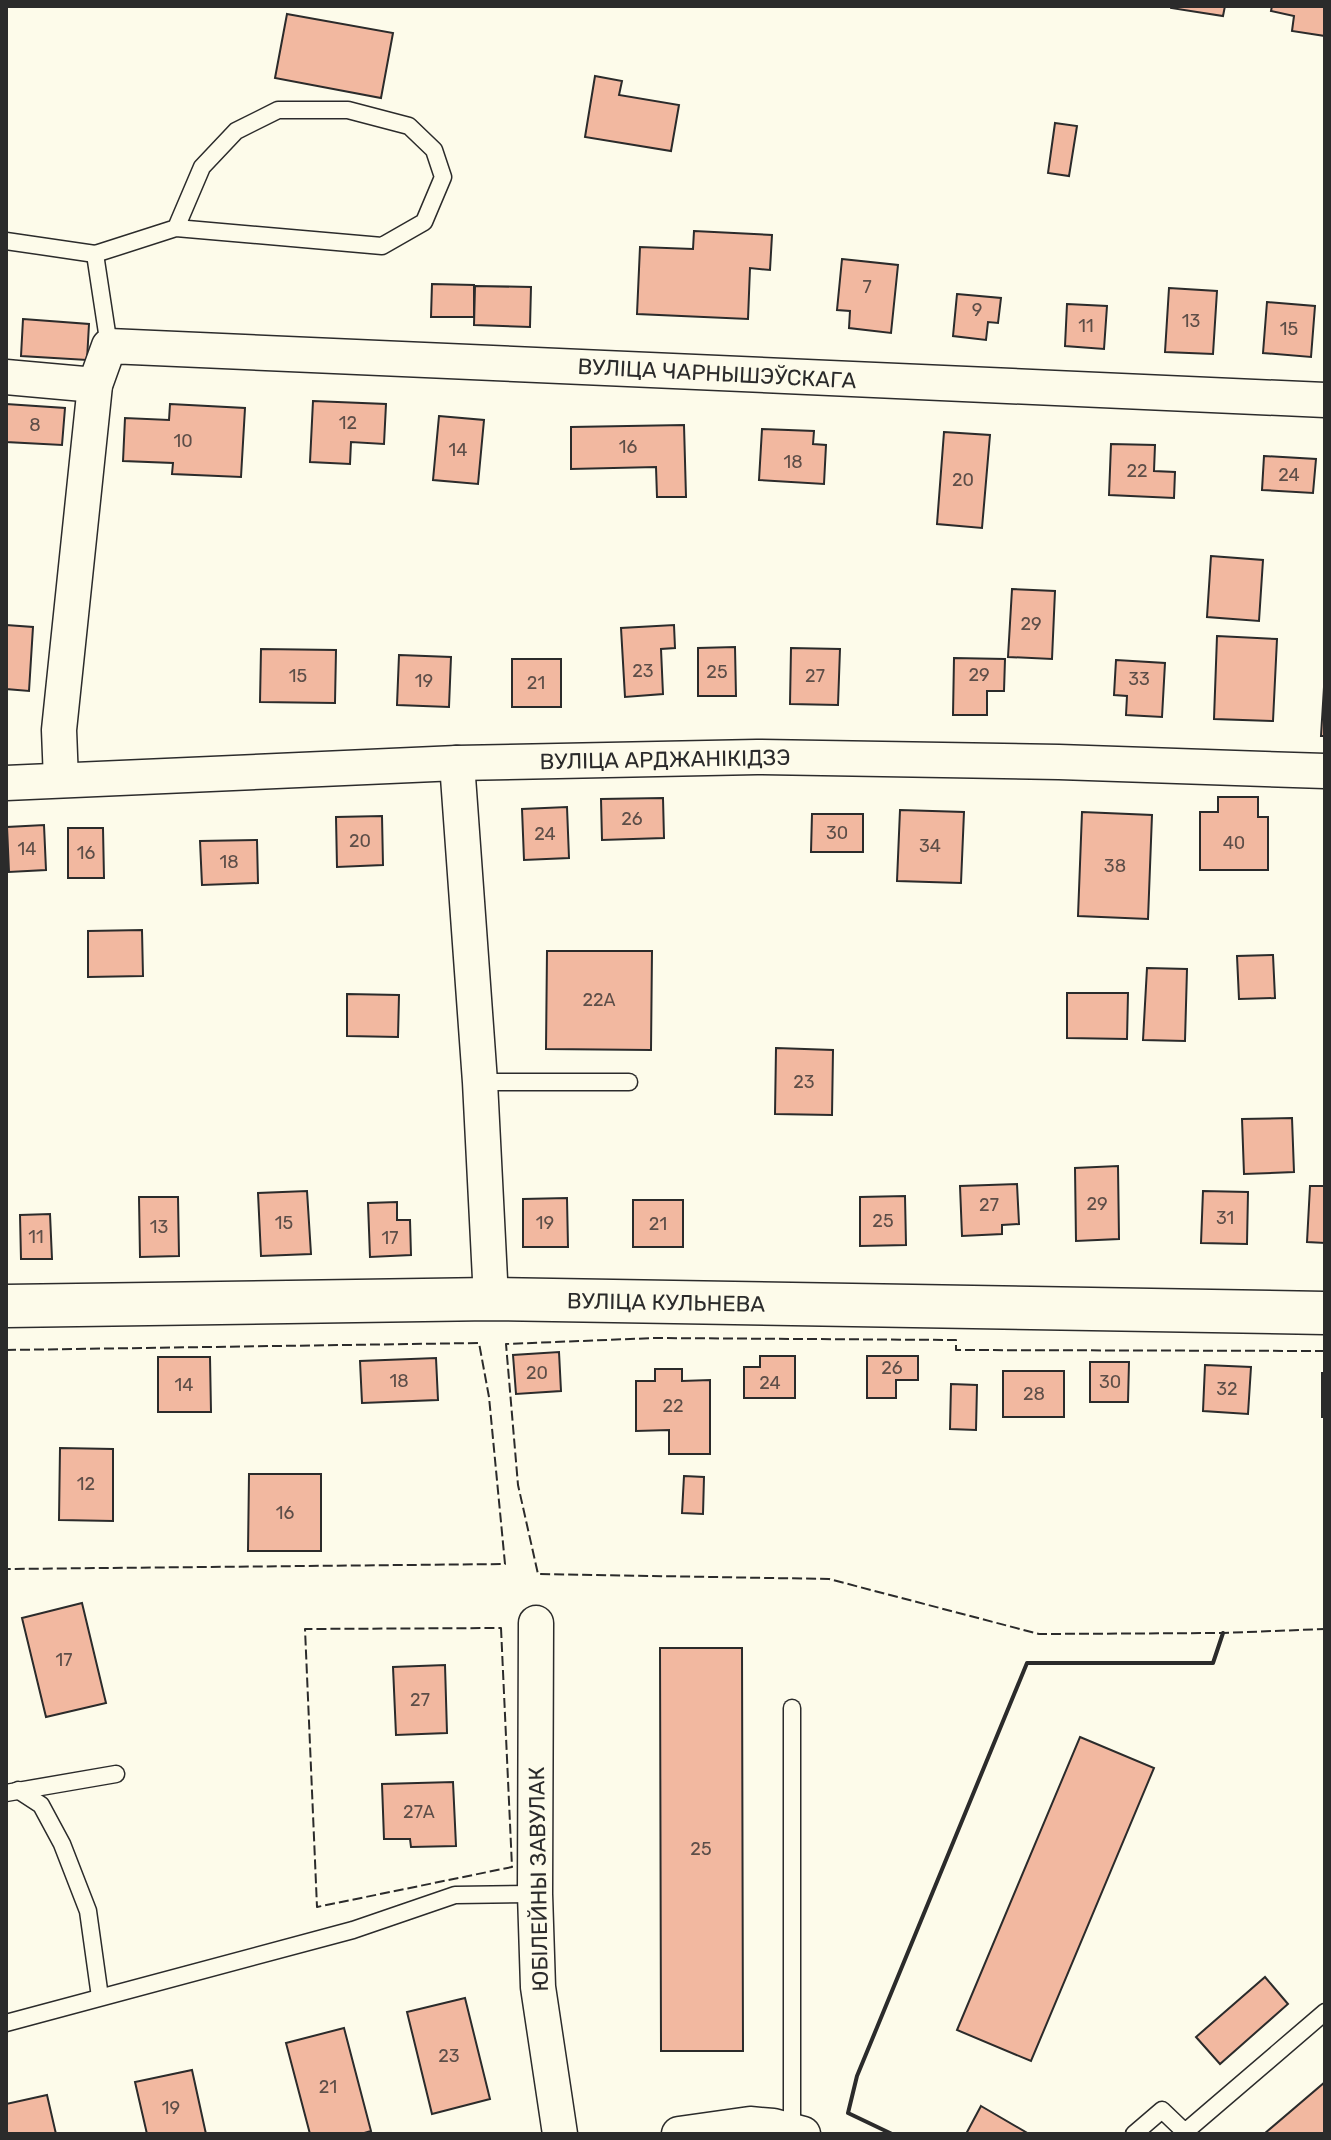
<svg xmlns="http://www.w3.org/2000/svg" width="1331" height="2140" font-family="Rubik,sans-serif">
<rect width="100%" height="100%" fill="#fdfbea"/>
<g fill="#f2b8a0" stroke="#2b2b2b" stroke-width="2">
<polygon points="1171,6 1225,6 1223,16 1171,8"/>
<polygon points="1272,6 1325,6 1325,36 1292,31 1294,16 1271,11"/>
<polygon points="287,14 393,33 381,98 275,78"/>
<polygon points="595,76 622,81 619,95 679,105 671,151 585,137"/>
<polygon points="1055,123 1077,126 1069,176 1048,173"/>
<polygon points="694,231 772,235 770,270 750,268 748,319 637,314 640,247 693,249"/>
<polygon points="842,259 898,265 891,333 849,328 850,311 837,310"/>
<polygon points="432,284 474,285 474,317 431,317"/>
<polygon points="475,286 531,287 530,327 474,325"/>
<polygon points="1169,288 1217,291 1213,354 1165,352"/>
<polygon points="957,294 1001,298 998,323 988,322 986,340 953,336"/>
<polygon points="1267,302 1315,306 1311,357 1263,353"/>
<polygon points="1067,304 1107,306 1104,349 1065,346"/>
<polygon points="23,319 89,324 87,360 21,356"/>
<polygon points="313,401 386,404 384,444 351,442 350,464 310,462"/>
<polygon points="6,404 65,408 62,445 6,442"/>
<polygon points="170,404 245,408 241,477 172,474 173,463 123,461 125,418 169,420"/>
<polygon points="439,416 484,420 478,484 433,480"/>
<polygon points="684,425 686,497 657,497 656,467 571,469 571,427"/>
<polygon points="762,429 814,431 813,444 826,445 824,484 759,480"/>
<polygon points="944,432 990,435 982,528 937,524"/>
<polygon points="1111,444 1155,445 1154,471 1175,472 1174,498 1109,495"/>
<polygon points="1264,456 1316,459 1313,493 1262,490"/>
<polygon points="1211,556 1263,560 1259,621 1207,617"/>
<polygon points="1012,589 1055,591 1052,659 1008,657"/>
<polygon points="6,625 33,627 29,691 6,689"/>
<polygon points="674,625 675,648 661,649 663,694 625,697 621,628"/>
<polygon points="1217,636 1277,639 1273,721 1214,719"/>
<polygon points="735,647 736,696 698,696 698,648"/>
<polygon points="791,648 840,649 838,705 790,704"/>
<polygon points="261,649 336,650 335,703 260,702"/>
<polygon points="399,655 451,657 449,707 397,705"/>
<polygon points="954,658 1005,659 1004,691 987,691 987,715 953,715"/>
<rect x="512" y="659" width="49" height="48"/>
<polygon points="1116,660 1165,663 1162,717 1126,715 1127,696 1114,695"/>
<polygon points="1324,687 1325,688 1325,736 1321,736"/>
<polygon points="1218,797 1258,797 1258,817 1268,817 1268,870 1200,870 1200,812 1218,812"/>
<polygon points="663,798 664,838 602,840 601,799"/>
<polygon points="567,807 569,858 524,860 522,809"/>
<polygon points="900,810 964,812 961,883 897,881"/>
<polygon points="1082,812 1152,815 1148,919 1078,916"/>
<polygon points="812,814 863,814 863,852 811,852"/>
<polygon points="382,816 383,865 337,867 336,817"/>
<polygon points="44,825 46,870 9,872 7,827"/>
<polygon points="68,828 103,828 104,878 68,878"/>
<polygon points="257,840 258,883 202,885 200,841"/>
<polygon points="142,930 143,976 88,977 88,931"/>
<polygon points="547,951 652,951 651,1050 546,1049"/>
<polygon points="1273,955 1275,998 1239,999 1237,956"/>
<polygon points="1147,968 1187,969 1185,1041 1143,1040"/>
<polygon points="1067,993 1128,993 1127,1039 1067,1038"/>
<polygon points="347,994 399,995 398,1037 347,1036"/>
<polygon points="776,1048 833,1050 832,1115 775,1114"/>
<polygon points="1292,1118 1294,1172 1244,1174 1242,1119"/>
<polygon points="1118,1166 1119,1239 1076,1241 1075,1168"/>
<polygon points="1017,1184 1019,1224 1002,1225 1002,1234 962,1236 960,1186"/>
<polygon points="1310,1186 1325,1186 1325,1243 1307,1242"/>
<polygon points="307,1191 311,1254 261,1256 258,1193"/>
<polygon points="1203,1191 1248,1192 1247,1244 1201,1243"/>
<polygon points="905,1196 906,1245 860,1246 860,1197"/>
<polygon points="139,1197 178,1197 179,1256 140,1257"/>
<polygon points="567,1198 568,1247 523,1247 523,1199"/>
<rect x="633" y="1200" width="50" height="47"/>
<polygon points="397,1202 397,1220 410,1220 411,1255 370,1257 368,1203"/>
<polygon points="50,1214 52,1259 21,1259 20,1215"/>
<polygon points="559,1352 561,1391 516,1394 513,1355"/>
<polygon points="760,1356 795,1356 795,1398 744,1398 744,1367 760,1367"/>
<polygon points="867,1356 918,1356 918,1380 896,1380 896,1398 867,1398"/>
<polygon points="158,1357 210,1357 211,1412 158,1412"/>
<polygon points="436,1358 438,1400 362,1403 360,1361"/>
<polygon points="1090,1362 1129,1362 1128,1402 1090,1402"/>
<polygon points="1205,1365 1251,1367 1248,1414 1203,1411"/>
<polygon points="655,1369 682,1369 682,1381 710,1380 710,1454 669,1454 669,1430 636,1431 636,1381 655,1381"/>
<rect x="1003" y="1371" width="61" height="46"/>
<rect x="1322" y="1373" width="3" height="44"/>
<polygon points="951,1384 977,1385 976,1430 950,1429"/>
<polygon points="60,1448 113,1449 113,1521 59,1520"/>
<polygon points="249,1474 321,1474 321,1551 248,1551"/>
<polygon points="684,1476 704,1477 703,1514 682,1513"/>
<polygon points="82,1603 106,1703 46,1717 22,1618"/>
<polygon points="660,1648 742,1648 743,2051 661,2051"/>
<polygon points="445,1665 447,1733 396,1735 393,1667"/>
<polygon points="1080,1737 1154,1768 1031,2061 957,2030"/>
<polygon points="453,1782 456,1846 411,1847 410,1839 384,1839 382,1784"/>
<polygon points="1265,1977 1288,2004 1220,2064 1196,2037"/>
<polygon points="465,1998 490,2099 432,2114 407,2012"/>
<polygon points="344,2028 371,2131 361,2134 310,2134 286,2043"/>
<polygon points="192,2070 206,2134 147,2134 135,2082"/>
<polygon points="1325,2082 1325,2134 1264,2134"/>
<polygon points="47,2095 56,2134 6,2134 6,2104"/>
<polygon points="981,2106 1029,2134 966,2134"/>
</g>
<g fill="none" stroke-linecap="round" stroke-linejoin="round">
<defs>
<g id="service">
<polyline points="6,241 95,254 176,228 382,246 424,222 443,177 434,150 409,126 348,110 278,110 236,131 202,167 176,228"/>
<polyline points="95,254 109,346"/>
<polyline points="480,1082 629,1082"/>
<polyline points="792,1708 792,2131"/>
<polyline points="18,1790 41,1805 62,1844 88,1911 100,1997"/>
<polyline points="6,1793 116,1774"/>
<polyline points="6,2023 353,1930 455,1895 535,1894"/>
<polyline points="1134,2134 1162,2110 1185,2132 1325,2012"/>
</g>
<g id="minor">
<polyline points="6,377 95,385"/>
<polyline points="457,763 480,1082 491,1299"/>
<polyline points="61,780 59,730 95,385 109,346 1325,400"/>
<polyline points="6,783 457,763 757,757 1059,762 1325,771"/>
<polyline points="536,1623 535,1894 538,1987 560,2134"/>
<polyline points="679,2134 750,2124 773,2126 803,2134"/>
</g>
<polyline id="tertiary" points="6,1306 491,1299 1325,1313"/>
</defs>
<use href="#service" stroke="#2b2b2b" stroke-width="19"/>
<use href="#minor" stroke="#2b2b2b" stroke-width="37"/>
<use href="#tertiary" stroke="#2b2b2b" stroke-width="45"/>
<use href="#service" stroke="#fdfbea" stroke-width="16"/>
<use href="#minor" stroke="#fdfbea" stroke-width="34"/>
<use href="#tertiary" stroke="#fdfbea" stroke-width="42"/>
<g stroke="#2b2b2b" stroke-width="2" stroke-dasharray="10 4" stroke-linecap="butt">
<polyline points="6,1350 479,1343 489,1397 505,1564 6,1569"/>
<polyline points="1325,1351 956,1350 956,1340 655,1338 506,1344 518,1485 538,1574 829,1579 1039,1634 1223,1633 1325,1629"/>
<polygon points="501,1628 512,1867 317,1907 305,1629"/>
</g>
<polyline stroke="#2b2b2b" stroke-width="4" points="892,2134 848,2113 857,2076 1027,1663 1213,1663 1223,1633"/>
</g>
<g text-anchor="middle" stroke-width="6" stroke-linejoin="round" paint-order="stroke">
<g font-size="18" fill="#5d4e48">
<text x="867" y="293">7</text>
<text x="977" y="316">9</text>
<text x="1191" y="327">13</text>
<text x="1086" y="332">11</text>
<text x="1289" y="335">15</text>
<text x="348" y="429">12</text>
<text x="35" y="431">8</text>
<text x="183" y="447">10</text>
<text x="628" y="453">16</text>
<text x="458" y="456">14</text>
<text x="793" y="468">18</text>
<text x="1137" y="477">22</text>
<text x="1289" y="481">24</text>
<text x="963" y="486">20</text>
<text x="1031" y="630">29</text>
<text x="643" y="677">23</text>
<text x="717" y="678">25</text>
<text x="979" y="681">29</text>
<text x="298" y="682">15</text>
<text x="815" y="682">27</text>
<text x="1139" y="685">33</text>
<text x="424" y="687">19</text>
<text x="536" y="689">21</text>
<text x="632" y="825">26</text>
<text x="837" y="839">30</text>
<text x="545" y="840">24</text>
<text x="360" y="847">20</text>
<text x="1234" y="849">40</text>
<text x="930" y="852">34</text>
<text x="27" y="855">14</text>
<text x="86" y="859">16</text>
<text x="229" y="868">18</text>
<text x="1115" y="872">38</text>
<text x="599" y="1006">22А</text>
<text x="804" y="1088">23</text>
<text x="1097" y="1210">29</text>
<text x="989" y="1211">27</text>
<text x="1225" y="1224">31</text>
<text x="883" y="1227">25</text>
<text x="284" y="1229">15</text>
<text x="545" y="1229">19</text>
<text x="658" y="1230">21</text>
<text x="159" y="1233">13</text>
<text x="36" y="1243">11</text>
<text x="390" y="1244">17</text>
<text x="892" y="1374">26</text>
<text x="537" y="1379">20</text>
<text x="399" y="1387">18</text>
<text x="1110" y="1388">30</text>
<text x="770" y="1389">24</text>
<text x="184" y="1391">14</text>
<text x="1227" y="1395">32</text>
<text x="1034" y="1400">28</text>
<text x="673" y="1412">22</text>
<text x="86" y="1490">12</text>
<text x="285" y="1519">16</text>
<text x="64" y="1666">17</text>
<text x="420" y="1706">27</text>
<text x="419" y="1818">27А</text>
<text x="701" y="1855">25</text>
<text x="449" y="2062">23</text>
<text x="328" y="2093">21</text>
<text x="171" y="2114">19</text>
</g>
<g font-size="22" fill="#2b2b2b" stroke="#fdfbea">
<text transform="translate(717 373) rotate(3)" y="8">ВУЛІЦА ЧАРНЫШЭЎСКАГА</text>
<text transform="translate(665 759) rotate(-1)" y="8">ВУЛІЦА АРДЖАНІКІДЗЭ</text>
<text transform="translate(666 1302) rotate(1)" y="8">ВУЛІЦА КУЛЬНЕВА</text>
<text transform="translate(538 1879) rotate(-91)" y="8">ЮБІЛЕЙНЫ ЗАВУЛАК</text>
</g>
</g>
<rect width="1331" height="2140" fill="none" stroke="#2b2b2b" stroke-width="16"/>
</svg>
